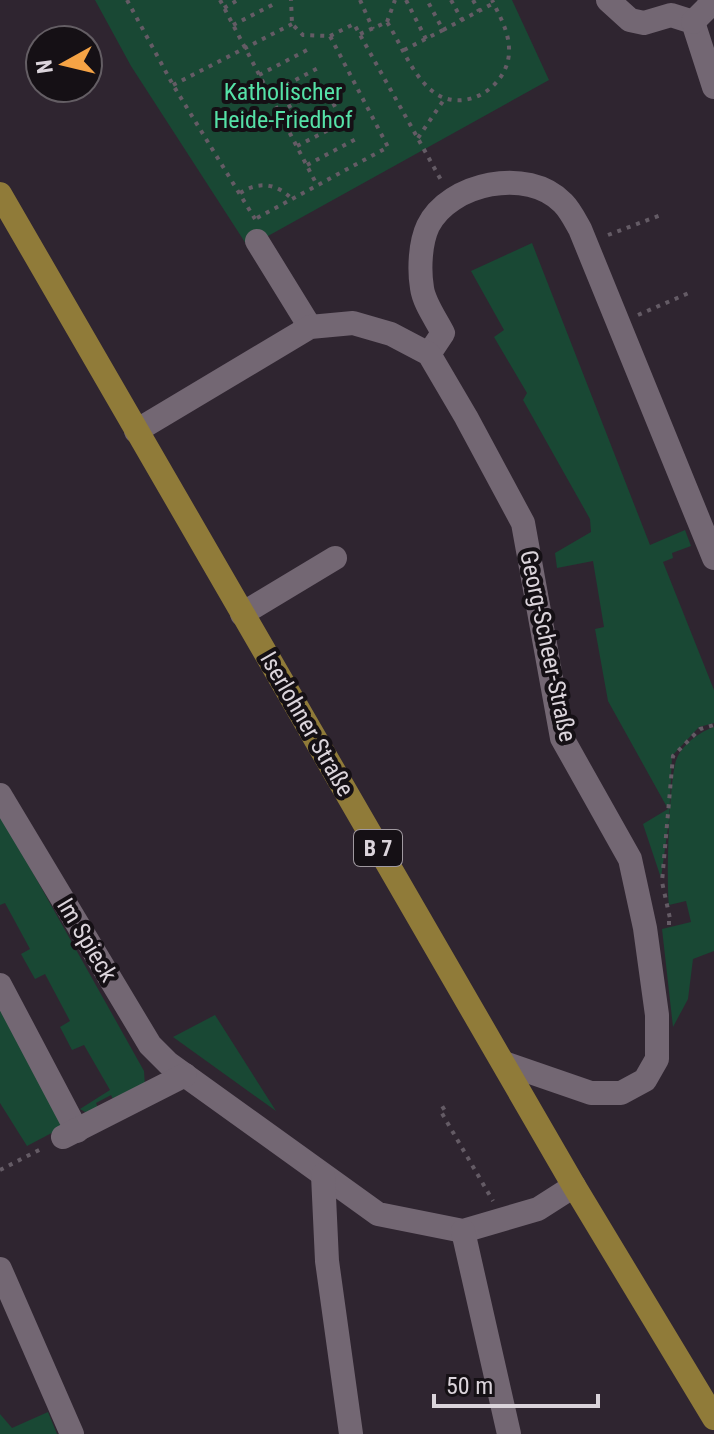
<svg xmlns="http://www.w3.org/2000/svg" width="714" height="1434" font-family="'Roboto Condensed',sans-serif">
<rect width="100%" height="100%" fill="#2f2530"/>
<g fill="#194834">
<polygon points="95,0 512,0 549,80 248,247 131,66"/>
<polygon points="532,243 650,545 685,530 691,546 672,553 673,558 663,562 714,690 714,723 699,727 672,756 669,820 661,878 643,824 668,809 608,701 595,629 604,627 593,561 557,568 555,553 591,532 590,519 523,400 527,393 494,337 504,330 471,271"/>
<path d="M714 727V951L693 959 688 999 673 1027 662 929 691 922 686 901 669 905C666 886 669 774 677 758 683 744 701 731 714 727Z"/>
<polygon points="0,814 144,1071 145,1086 115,1103 111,1095 96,1103 99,1110 85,1112 80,1109 110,1090 84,1045 72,1050 60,1027 70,1021 45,974 35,979 21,954 30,949 5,903 0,905"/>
<polygon points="0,1002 63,1127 27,1146 0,1103"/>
<polygon points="215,1015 276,1111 173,1037"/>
<polygon points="48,1412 57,1434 0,1434 0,1414 12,1428"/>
</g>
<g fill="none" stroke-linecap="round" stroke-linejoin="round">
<g stroke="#645b65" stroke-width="4" stroke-dasharray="4 6" stroke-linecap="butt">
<polyline points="127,0 173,85 255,219"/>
<polyline points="220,0 317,185"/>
<polyline points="360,0 373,29"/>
<polyline points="406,0 426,39"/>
<polyline points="451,0 462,20"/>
<polyline points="473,0 479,11"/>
<polyline points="224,8 238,0"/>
<polyline points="387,22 395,0"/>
<polyline points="233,25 274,4"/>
<polyline points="443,30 494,3"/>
<path d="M360 34 387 22C401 44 411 73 431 90 461 116 507 89 509 53 510 33 500 17 492 0"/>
<polyline points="330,36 354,24 441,180"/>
<polyline points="404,50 443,30 427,0"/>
<polyline points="259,75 309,49"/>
<polyline points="173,85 292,24"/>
<polyline points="269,94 320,67"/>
<polyline points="279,112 329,85"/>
<polyline points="288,129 340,102"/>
<polyline points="418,138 445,98"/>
<polyline points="297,146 346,121"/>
<polyline points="307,165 356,139"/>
<path d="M240 193C259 181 276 183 292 199"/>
<polyline points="257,218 388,147 330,36 303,35 292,24 291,0"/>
<polyline points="608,235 661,215"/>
<polyline points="638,315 691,292"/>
<polyline points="667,923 671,923 662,882 673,756 700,729 714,725"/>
<polyline points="445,1107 440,1110 493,1201"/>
<polyline points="0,1170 43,1148"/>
</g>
<g stroke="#736773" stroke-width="24">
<polyline points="608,0 630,20 644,23 671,15 693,22 714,87"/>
<polyline points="693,22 708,7 710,0"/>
<polyline points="257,241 310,327"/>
<path d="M429 354 443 333C436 319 424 303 422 288 419 270 420 243 428 226 449 183 528 166 563 203 570 210 575 220 580 229L714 558"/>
<polyline points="136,431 310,327 353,323 391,334 429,354 466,417 523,523 562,738 630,859 645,928 657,1015 657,1059 645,1080 621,1093 591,1093 504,1063"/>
<polyline points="242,614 335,558"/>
<polyline points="0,795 150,1045 168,1063 378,1214 463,1231 538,1209 574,1186"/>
<polyline points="0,985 77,1131"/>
<polyline points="63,1137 185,1075"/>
<polyline points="323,1175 327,1261 351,1434"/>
<polyline points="463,1231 509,1434"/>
<polyline points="0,1269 72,1434"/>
</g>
<polyline stroke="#907b39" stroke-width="24" points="0,194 574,1186 714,1418"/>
</g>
<g text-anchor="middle" stroke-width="8" stroke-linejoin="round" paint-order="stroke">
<rect fill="#151015" stroke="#a099a0" stroke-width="2" x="354" y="830" width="48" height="36" rx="6"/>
<g font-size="22" font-weight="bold" fill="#dbd4db">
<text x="378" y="856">B 7</text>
</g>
<g font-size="24" fill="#55e1a7" stroke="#151015">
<text x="283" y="100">Katholischer<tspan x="283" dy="28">Heide-Friedhof</tspan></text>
</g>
<g font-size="24" fill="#dbd4db" stroke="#151015">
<text transform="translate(548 646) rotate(78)" y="8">Georg-Scheer-Straße</text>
<text transform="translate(307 724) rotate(60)" y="8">Iserlohner Straße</text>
<text transform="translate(87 940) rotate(59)" y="8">Im Spieck</text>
</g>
</g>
<g transform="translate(64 64) rotate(262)"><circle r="38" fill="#151015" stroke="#645e64" stroke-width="2"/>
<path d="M0-6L14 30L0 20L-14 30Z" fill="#f5a345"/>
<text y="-12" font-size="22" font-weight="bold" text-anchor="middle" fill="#dbd4db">N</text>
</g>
<path d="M434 1394v12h164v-12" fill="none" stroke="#dbd4db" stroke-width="4"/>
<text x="446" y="1394" font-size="24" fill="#dbd4db" stroke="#151015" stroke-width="6" paint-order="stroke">50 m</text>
</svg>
